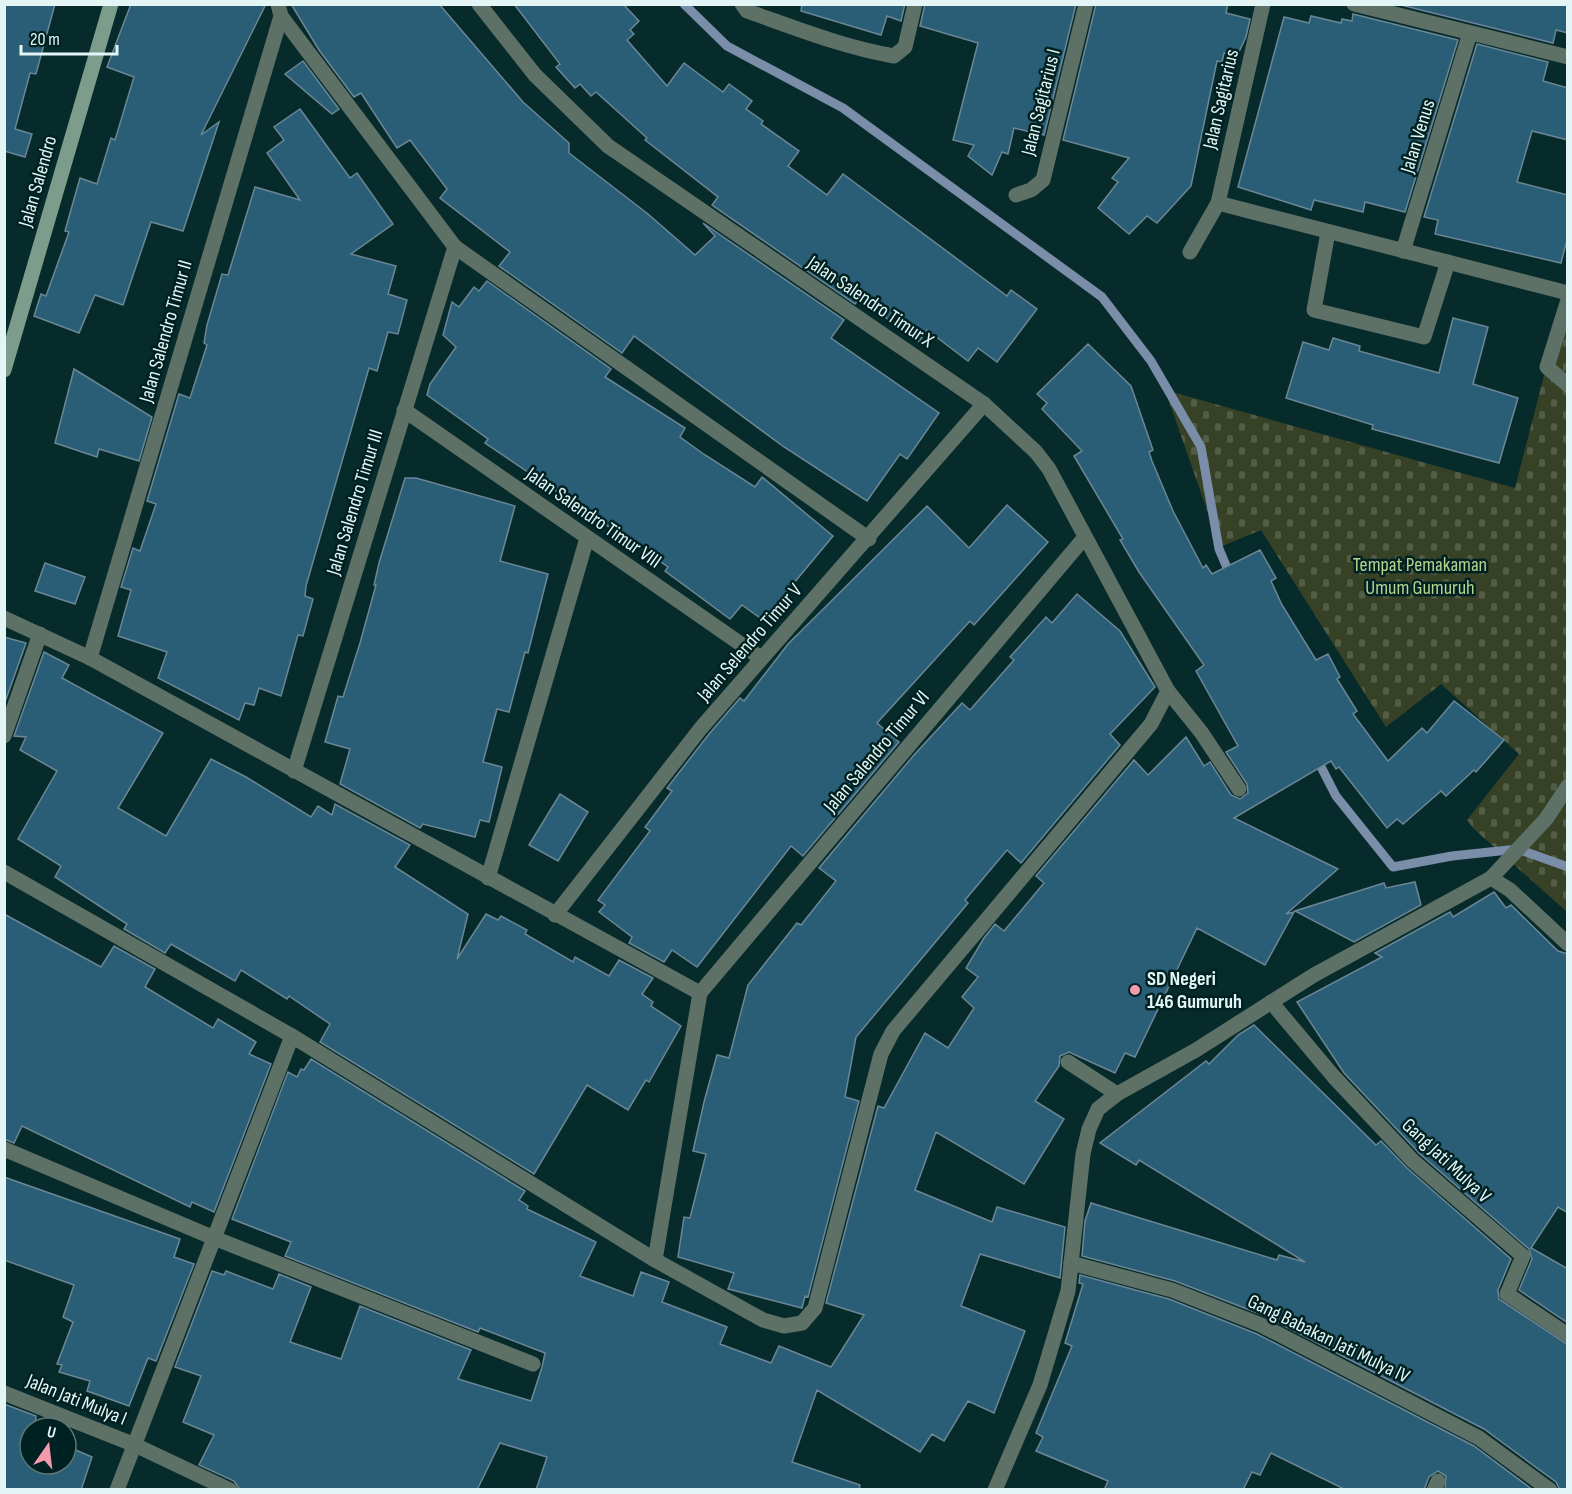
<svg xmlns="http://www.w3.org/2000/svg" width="1572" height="1494" font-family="'Sofia Sans Condensed',sans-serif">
<defs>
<pattern id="cemetery-stones" width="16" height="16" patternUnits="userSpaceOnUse" patternTransform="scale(1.5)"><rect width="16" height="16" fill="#364126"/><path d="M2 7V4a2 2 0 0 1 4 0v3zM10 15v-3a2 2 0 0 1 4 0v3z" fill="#535d46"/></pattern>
</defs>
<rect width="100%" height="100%" fill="#072b2b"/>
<polygon fill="url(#cemetery-stones)" points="1564,298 1567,299 1567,912 1474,829 1467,820 1519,754 1441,684 1386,727 1261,530 1220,547 1165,390 1515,488"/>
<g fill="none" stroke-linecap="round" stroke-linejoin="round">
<g stroke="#7b8ea9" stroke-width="9">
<polyline points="684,4 727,46 843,108 1102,297 1151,361 1201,447 1219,549 1231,577"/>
<polyline points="1316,757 1336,796 1393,867 1452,856 1518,849 1568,867"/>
</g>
</g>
<g fill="#2a5e76" stroke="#6b8796" stroke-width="1.5">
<polygon points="4,4 55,4 36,74 30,73 15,129 32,134 25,157 4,151"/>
<polygon points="131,4 266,4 201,135 219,122 183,231 151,222 123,305 95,295 79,333 34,316 41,294 46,296 69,232 65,231 80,178 97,184 111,138 115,140 134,77 107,67"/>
<polygon points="291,4 439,4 523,102 569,143 569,153 648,214 695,255 715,236 703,223 844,320 831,338 939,413 907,459 900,454 867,501 784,447 634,336 622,353 499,266 510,252 440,198 447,189 410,140 397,148 361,93 354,97 319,50"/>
<polygon points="514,4 623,4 639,21 630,30 634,34 627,40 667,86 684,63 723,92 729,84 752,101 746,109 763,121 761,124 799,151 788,166 827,195 843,174 1007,296 1011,290 1037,309 997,362 978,348 968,361 927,330 919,342 859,298 855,304 712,205 718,197 645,140 647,138 596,92 591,96 580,84 575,88 556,67 560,64"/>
<polygon points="802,4 905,4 901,21 887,16 881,35 801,11"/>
<polygon points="925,4 1076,4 1044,135 1014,128 1008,154 1002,152 992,175 968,156 974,145 953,140 978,43 920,26"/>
<polygon points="1096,4 1228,4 1226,13 1250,19 1246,37 1237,56 1224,53 1222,62 1217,61 1191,186 1157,223 1147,216 1129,234 1098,208 1118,182 1112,178 1129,158 1063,140"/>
<polygon points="1397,4 1568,4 1568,33 1556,30 1553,43"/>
<polygon points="1353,14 1458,40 1405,212 1365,202 1363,212 1314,200 1311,210 1238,187 1284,17 1309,23 1311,16 1341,23 1342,19 1352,21"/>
<polygon points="1477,44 1548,62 1543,81 1568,88 1568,140 1532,131 1517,182 1568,195 1568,236 1561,263 1435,234 1438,220 1424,217"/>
<polygon points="303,61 339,109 332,114 285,74"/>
<polygon points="300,109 350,178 357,173 393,224 351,254 396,266 388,294 407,300 398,334 388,332 377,371 369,368 306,586 305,596 313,599 303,636 298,635 281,696 259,688 254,705 245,703 239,720 158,678 167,652 118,636 131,590 121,587 133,548 140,551 156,504 147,501 179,394 190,398 207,345 204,343 207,325 222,274 228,275 255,187 300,200 267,153 284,140 274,127"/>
<polygon points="487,281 611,369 605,377 685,428 680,437 705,455 755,487 762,477 833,536 763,620 742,605 730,619 665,571 668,567 485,443 488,439 427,395 430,384 456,347 443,335 452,302 459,307 474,287 479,291"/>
<polygon points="1453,318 1488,327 1473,384 1518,398 1499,463 1372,429 1373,425 1286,398 1303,342 1329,350 1333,338 1360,346 1359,351 1439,373"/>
<polygon points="1088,344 1131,386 1153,450 1149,452 1152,461 1173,511 1203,568 1206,565 1212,574 1260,550 1276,578 1271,581 1282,605 1316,660 1328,654 1340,677 1337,679 1357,711 1353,714 1388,761 1422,728 1427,733 1454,701 1504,740 1476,772 1474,770 1446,796 1441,791 1403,824 1397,819 1387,828 1339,767 1336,769 1331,761 1234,818 1338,869 1286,914 1294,912 1265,965 1197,928 1135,1057 1125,1053 1115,1073 1069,1052 1060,1056 1059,1066 1035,1101 1064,1119 1024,1184 936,1132 915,1190 992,1222 997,1207 1065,1227 1060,1278 980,1254 961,1306 1025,1331 994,1413 968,1401 944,1441 932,1434 920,1452 817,1390 792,1462 860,1485 859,1490 536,1490 547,1457 500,1443 477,1490 240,1490 234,1481 199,1465 214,1435 183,1422 201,1376 175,1367 212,1271 224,1275 226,1271 273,1289 279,1274 311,1287 290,1342 341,1359 360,1306 471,1350 458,1379 531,1401 542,1367 545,1353 480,1328 478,1332 285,1256 291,1242 232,1219 288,1072 297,1077 301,1069 304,1070 311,1059 525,1191 519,1200 528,1206 527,1209 596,1242 580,1276 633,1296 641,1272 669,1282 662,1302 727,1327 720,1344 771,1363 779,1346 831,1367 864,1315 826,1303 878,1106 884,1108 925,1033 948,1048 974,1008 962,997 978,977 966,968 984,938 995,924 1004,931 1044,883 1036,876 1134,760 1148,775 1186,737 1204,766 1210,762 1231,795 1240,799 1248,793 1247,784 1226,752 1238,746 1196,671 1204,665 1139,572 1120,540 1123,539 1074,456 1082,451 1042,409 1047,403 1037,394"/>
<polygon points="74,369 152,417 139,461 99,449 97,457 55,443"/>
<polygon points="405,478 416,478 515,506 500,561 548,574 528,653 525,652 509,712 497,709 483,762 502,767 489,822 480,820 475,837 423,824 420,828 340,784 350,749 325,742 338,696 343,697 360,643 376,585 374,585 379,563"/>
<polygon points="1007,505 1048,542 974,625 970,621 877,723 899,742 803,856 791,846 697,967 672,950 664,962 629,943 632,937 599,912 605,905 598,900 650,831 645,827 672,791 667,788 709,734 740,698 744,701 788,644 927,506 969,548"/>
<polygon points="45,563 85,577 75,604 35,591"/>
<polygon points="1077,594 1120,631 1155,687 1110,734 1120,745 1021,863 1007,850 965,900 968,903 856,1037 845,1097 859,1101 808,1297 805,1296 802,1308 728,1289 734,1273 678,1257 684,1217 690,1218 706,1154 693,1151 704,1102 717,1055 729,1058 748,985 797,923 801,925 836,881 819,868 914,755 962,703 970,710 1014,660 1010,657 1046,617 1052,623"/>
<polygon points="4,637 26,643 4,705"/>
<polygon points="44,652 69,665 62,678 163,733 118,808 166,836 211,759 246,777 311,817 318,806 332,815 335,804 410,845 395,867 468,914 457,959 486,914 498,920 501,916 527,930 525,934 573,962 575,957 609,976 619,960 653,978 642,994 653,1002 651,1006 681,1026 649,1082 646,1080 628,1110 587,1085 534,1174 320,1042 330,1024 289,996 287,999 241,970 235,981 171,944 165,953 124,929 127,924 55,877 61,866 18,839 57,771 20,750 26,737 14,736"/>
<polygon points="560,794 588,812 558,861 529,845"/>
<polygon points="1415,882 1421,905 1354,942 1295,911 1384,883 1386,888"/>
<polygon points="1494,892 1506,908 1511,905 1558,951 1568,954 1568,1213 1558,1207 1531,1248 1568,1269 1568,1323 1519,1290 1532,1259 1529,1249 1420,1154 1344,1073 1297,1002 1382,957 1375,953 1450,912 1453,917"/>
<polygon points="4,914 101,967 114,946 155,969 145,987 213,1028 218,1019 256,1042 249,1054 271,1064 214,1212 192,1202 190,1207 22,1126 14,1143 4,1139"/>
<polygon points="1254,1025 1376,1145 1381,1141 1407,1168 1511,1259 1498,1290 1499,1299 1568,1345 1568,1490 1560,1490 1556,1482 1484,1429 1265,1316 1175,1281 1082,1256 1085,1221 1091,1203 1277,1260 1279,1255 1305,1262 1139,1160 1136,1165 1100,1143 1206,1061 1209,1064 1238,1035"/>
<polygon points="4,1177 180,1239 174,1257 194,1264 156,1361 148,1358 129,1406 87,1391 90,1381 59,1372 62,1365 57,1364 73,1322 63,1317 74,1285 4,1260"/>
<polygon points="1080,1275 1169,1299 1257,1334 1474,1446 1533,1490 1445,1490 1446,1476 1438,1471 1429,1477 1424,1490 1346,1490 1271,1453 1260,1475 1252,1472 1243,1490 1104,1490 1108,1481 1036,1451 1043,1437 1036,1433 1072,1346 1065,1343 1083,1284 1079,1283"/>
<polygon points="4,1404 36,1416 35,1428 30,1428 30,1464 66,1464 66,1446 92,1457 81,1490 4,1490"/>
</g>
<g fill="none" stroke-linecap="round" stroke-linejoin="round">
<polyline stroke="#5d7166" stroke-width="15" points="1328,232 1314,310 1424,337 1448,262"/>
<g stroke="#5d7166" stroke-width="15">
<polyline points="278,4 281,16 455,247 869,539"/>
<polyline points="479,4 535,75 608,146 984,404 1036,452 1049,469 1168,691 1201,732 1239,789"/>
<path d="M742 4 747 11C795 28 843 47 894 56L905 47 915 4"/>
<polyline points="1354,4 1568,57"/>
<polyline points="1016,195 1031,190 1043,180 1086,4"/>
<polyline points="1218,203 1568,293"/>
<polyline points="1403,251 1470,33"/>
<polyline points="1190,252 1218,203 1263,4"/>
<polyline points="1568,300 1547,367 1568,385"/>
<polyline points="404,410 761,658"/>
<polyline points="4,618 90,658 700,993 655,1260"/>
<polyline points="90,658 281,16"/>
<polyline points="4,736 40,634"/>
<polyline points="294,771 455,247"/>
<polyline points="4,872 292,1036 655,1260 763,1320 784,1326 802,1323 815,1308 881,1054 893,1031 1151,724 1168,691"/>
<polyline points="488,878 587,538"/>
<polyline points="1491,878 1510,890 1568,944"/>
<polyline points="555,915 701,728 984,404"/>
<polyline points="700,993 1085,537"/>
<polyline points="1271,1002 1334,1077 1413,1161 1523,1256 1507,1294 1568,1335"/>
<polyline points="1068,1062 1117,1094"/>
<polyline points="4,1149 214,1238 533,1364"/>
<polyline points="1071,1263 1172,1290 1261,1325 1479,1438 1550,1490"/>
<polyline points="4,1393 135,1445 230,1490"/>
<polyline points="117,1490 292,1036"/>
<polyline points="995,1490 1040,1385 1068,1291 1083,1154 1089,1129 1098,1109 1117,1094 1196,1050 1314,975 1491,878 1546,819 1568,786"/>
<polyline points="1434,1490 1438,1481"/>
</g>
<polyline stroke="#7c9d8b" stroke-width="15" points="4,370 111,4"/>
</g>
<circle fill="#f39aab" stroke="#002121" stroke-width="2" cx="1135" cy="990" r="6"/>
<g text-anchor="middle" stroke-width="5" stroke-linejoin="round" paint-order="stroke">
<g font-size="20" fill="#e3f6f5" stroke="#002121">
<text transform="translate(1220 99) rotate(-77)" y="7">Jalan Sagitarius</text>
<text transform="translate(1040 102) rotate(-76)" y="7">Jalan Sagitarius I</text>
<text transform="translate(1417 136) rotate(-73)" y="7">Jalan Venus</text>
<text transform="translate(37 181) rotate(-74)" y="7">Jalan Salendro</text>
<text transform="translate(871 301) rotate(34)" y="7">Jalan Salendro Timur X</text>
<text transform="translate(165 331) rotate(-74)" y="7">Jalan Salendro Timur II</text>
<text transform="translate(354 502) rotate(-73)" y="7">Jalan Salendro Timur III</text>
<text transform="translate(594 517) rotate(35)" y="7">Jalan Salendro Timur VIII</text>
<text transform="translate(749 642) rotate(-49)" y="7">Jalan Selendro Timur V</text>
<text transform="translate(876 751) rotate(-50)" y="7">Jalan Salendro Timur VI</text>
<text transform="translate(1447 1160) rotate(43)" y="7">Gang Jati Mulya V</text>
<text transform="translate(1329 1338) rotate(26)" y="7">Gang Babakan Jati Mulya IV</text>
<text transform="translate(77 1399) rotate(22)" y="7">Jalan Jati Mulya I</text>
</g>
<g font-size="20" fill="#b7d48f" stroke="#002121">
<text x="1420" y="571">Tempat Pemakaman<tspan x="1420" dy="23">Umum Gumuruh</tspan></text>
</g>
<g font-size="20" font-weight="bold" fill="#e3f6f5" stroke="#002121" text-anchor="start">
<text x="1147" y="985">SD Negeri<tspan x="1147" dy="23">146 Gumuruh</tspan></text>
</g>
</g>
<rect width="1572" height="1494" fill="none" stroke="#e3f6f5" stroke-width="12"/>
<g transform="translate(48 1446) rotate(14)"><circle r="28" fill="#002121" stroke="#5b7676" stroke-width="1.5"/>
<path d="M0-4.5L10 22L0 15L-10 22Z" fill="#f39aab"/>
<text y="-9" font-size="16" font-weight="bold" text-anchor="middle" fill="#e3f6f5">U</text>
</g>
<path d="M21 45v9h96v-9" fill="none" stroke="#e3f6f5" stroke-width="3"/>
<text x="30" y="45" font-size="18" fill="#e3f6f5" stroke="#002121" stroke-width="4.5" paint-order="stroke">20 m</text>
</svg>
